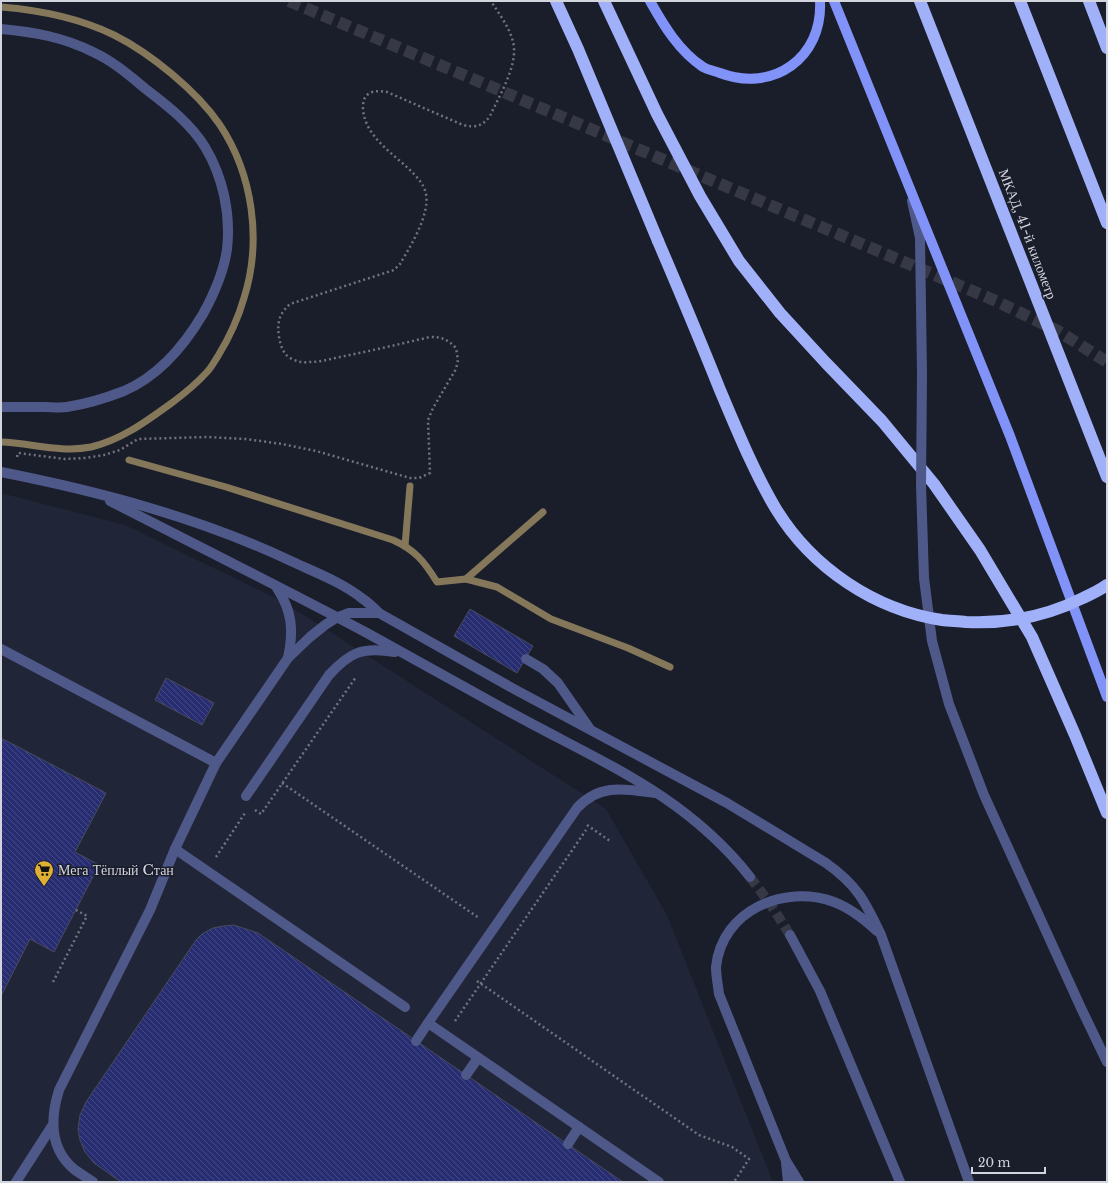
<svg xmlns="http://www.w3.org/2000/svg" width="1108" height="1183" font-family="'Libre Baskerville',serif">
<defs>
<pattern id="building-back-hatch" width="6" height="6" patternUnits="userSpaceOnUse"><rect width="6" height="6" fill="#272d70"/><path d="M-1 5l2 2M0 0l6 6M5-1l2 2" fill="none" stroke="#454b84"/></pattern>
</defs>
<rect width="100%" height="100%" fill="#1a1d2a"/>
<polygon fill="#212538" points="1,493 125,525 282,601 606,809 667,915 773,1182 1,1182"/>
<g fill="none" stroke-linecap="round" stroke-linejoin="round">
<g stroke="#85785a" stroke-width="7">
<path d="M1 7C39 10 79 18 114 35 150 53 197 91 220 125 253 175 262 241 244 298 238 319 229 338 218 356 214 362 211 368 207 372 197 383 185 393 173 402 148 420 122 440 91 447 61 453 31 443 1 442"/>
<path d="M129 460 226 487 393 540C415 550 424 561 437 582L466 579 497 587 551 619 628 648 670 667"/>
<polyline points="405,546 410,486"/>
<polyline points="466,579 543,512"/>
</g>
</g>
<g fill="url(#building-back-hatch)" stroke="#484b5a">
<polygon points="470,609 533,646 517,673 454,636"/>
<polygon points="166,678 214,703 202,725 155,700"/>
<polygon points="1,738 106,793 75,852 99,865 54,952 30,939 1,996"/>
<polygon points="234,925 258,933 623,1182 121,1182 94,1163 85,1152 80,1140 78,1129 80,1115 86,1102 196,940 202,934 213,928 223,926"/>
</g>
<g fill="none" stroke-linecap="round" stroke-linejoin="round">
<polyline stroke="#363945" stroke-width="10" stroke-dasharray="10 5" stroke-linecap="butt" points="750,877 771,905 790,935"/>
<polyline stroke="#363945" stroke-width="12" stroke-dasharray="12 6" stroke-linecap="butt" points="289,1 996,301 1058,331 1107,362"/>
<g stroke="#71747f" stroke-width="2.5" stroke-dasharray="2 3" stroke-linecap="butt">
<path d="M17 457 18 453 65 459 85 458 104 455 120 450 138 439 207 437 246 439 282 444 316 451 410 478H419L430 473 428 420 433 408 456 369 458 360 456 348C447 339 442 337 430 337 400 344 370 351 340 357 330 359 320 362 310 362 304 363 298 362 292 359 283 355 281 346 279 337 277 322 279 314 290 304L394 270 400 264C410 247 430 215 426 194 424 184 417 177 410 170 391 152 365 136 363 109 363 104 363 99 367 95 373 90 380 91 387 92L463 125C475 128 483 126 490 116 499 96 519 64 513 42 510 28 499 14 491 1"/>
<polyline points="282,783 479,918"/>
<polyline points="255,810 261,814 356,677"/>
<polyline points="587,825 610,841"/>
<polyline points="216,857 245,813"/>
<polyline points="477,981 699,1135 732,1147 749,1159 734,1182"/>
<polyline points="53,982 87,916 76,910"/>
<polyline points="455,1021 586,830"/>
</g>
<g stroke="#4f5989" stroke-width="10">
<path d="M1 29C34 32 63 37 93 52 113 61 130 76 147 90 168 106 191 124 205 147 223 177 231 214 227 249 224 271 214 294 203 314 184 346 159 376 124 391 106 398 86 404 67 407 60 408 51 407 44 407 30 407 15 407 1 407"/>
<polyline points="912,201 920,238 922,374"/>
<path d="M1 472C102 492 200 518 293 562 317 573 343 583 363 599 369 603 374 608 379 613L514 689 727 803 826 863C857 885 865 901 881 935L969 1182"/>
<path d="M110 501C196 545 282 588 367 633 414 659 461 685 508 711 598 761 684 793 750 877"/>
<polyline points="924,578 932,641 949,704 984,795 1081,1008 1107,1062"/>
<path d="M277 588C292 611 294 630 288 658"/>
<polyline points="1,649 216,763"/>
<polyline points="526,659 543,669 558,683 590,729"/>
<path d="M655 793C625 789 600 783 577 808L428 1023 659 1182"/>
<path d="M246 796 329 675C351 651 363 647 395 652"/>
<polyline points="175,849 405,1007"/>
<polyline points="790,935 820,991 900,1182"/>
<polyline points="416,1041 428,1023"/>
<polyline points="466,1075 478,1058"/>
<polyline points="568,1144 579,1127"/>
<polyline points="786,1163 788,1182"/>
<polyline points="16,1182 52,1126"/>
<path d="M93 1182C87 1178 81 1174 75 1170 49 1149 50 1119 59 1090L150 910 175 849 216 763 288 658 310 637 325 625 336 618 349 613H379"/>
<path d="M799 1182 786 1161 719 994C718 985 716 976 716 967 722 910 784 884 834 902 850 908 864 919 877 931"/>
</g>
<g stroke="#8193f8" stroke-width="10">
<path d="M650 1C664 26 679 51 703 67 708 70 715 71 720 73 773 93 823 58 820 1"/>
<polyline points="834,1 1010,436 1107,697"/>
</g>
<g stroke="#a1b1f9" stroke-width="12">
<polyline points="556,1 578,49 658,241"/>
<polyline points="604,1 657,114 700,196 739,261 780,313 826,363 882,421 934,484 980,550 1032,637 1075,735 1107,813"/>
<polyline points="920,1 1107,477"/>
<polyline points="1020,1 1107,223"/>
<polyline points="1089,1 1107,48"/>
</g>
<polyline stroke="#4f5989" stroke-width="10" points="922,374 921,485 924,578"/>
<path stroke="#a1b1f9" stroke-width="12" d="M658 241C679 290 700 340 720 390 737 430 754 472 776 509 812 568 875 610 942 620 950 621 958 621 966 622 1007 624 1047 616 1083 598 1092 594 1100 590 1107 585"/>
</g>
<defs>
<symbol id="supermarket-pin" viewBox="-11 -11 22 30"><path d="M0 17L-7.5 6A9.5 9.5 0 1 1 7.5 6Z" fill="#e0b034" stroke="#1a1d2a"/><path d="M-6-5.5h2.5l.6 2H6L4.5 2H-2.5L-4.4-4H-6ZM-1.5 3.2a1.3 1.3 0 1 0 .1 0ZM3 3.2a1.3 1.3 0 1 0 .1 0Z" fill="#111"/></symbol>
</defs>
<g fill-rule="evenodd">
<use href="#supermarket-pin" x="33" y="859" width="22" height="30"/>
</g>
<g text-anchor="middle" stroke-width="3" stroke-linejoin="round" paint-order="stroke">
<g font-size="14" fill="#d2d5de" stroke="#1a1d2a">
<text transform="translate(1028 234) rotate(69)" y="5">МКАД, 41-й километр</text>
</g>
<g font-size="14" fill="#d2d5de" stroke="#1a1d2a" text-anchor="start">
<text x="58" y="875">Мега Тёплый Cтан</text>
</g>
</g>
<rect width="1108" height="1183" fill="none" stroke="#d2d5de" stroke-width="4"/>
<path d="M972 1167v6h73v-6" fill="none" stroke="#d2d5de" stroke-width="2"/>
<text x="978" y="1167" font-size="12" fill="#d2d5de" stroke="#1a1d2a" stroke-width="3" paint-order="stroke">20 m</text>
</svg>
